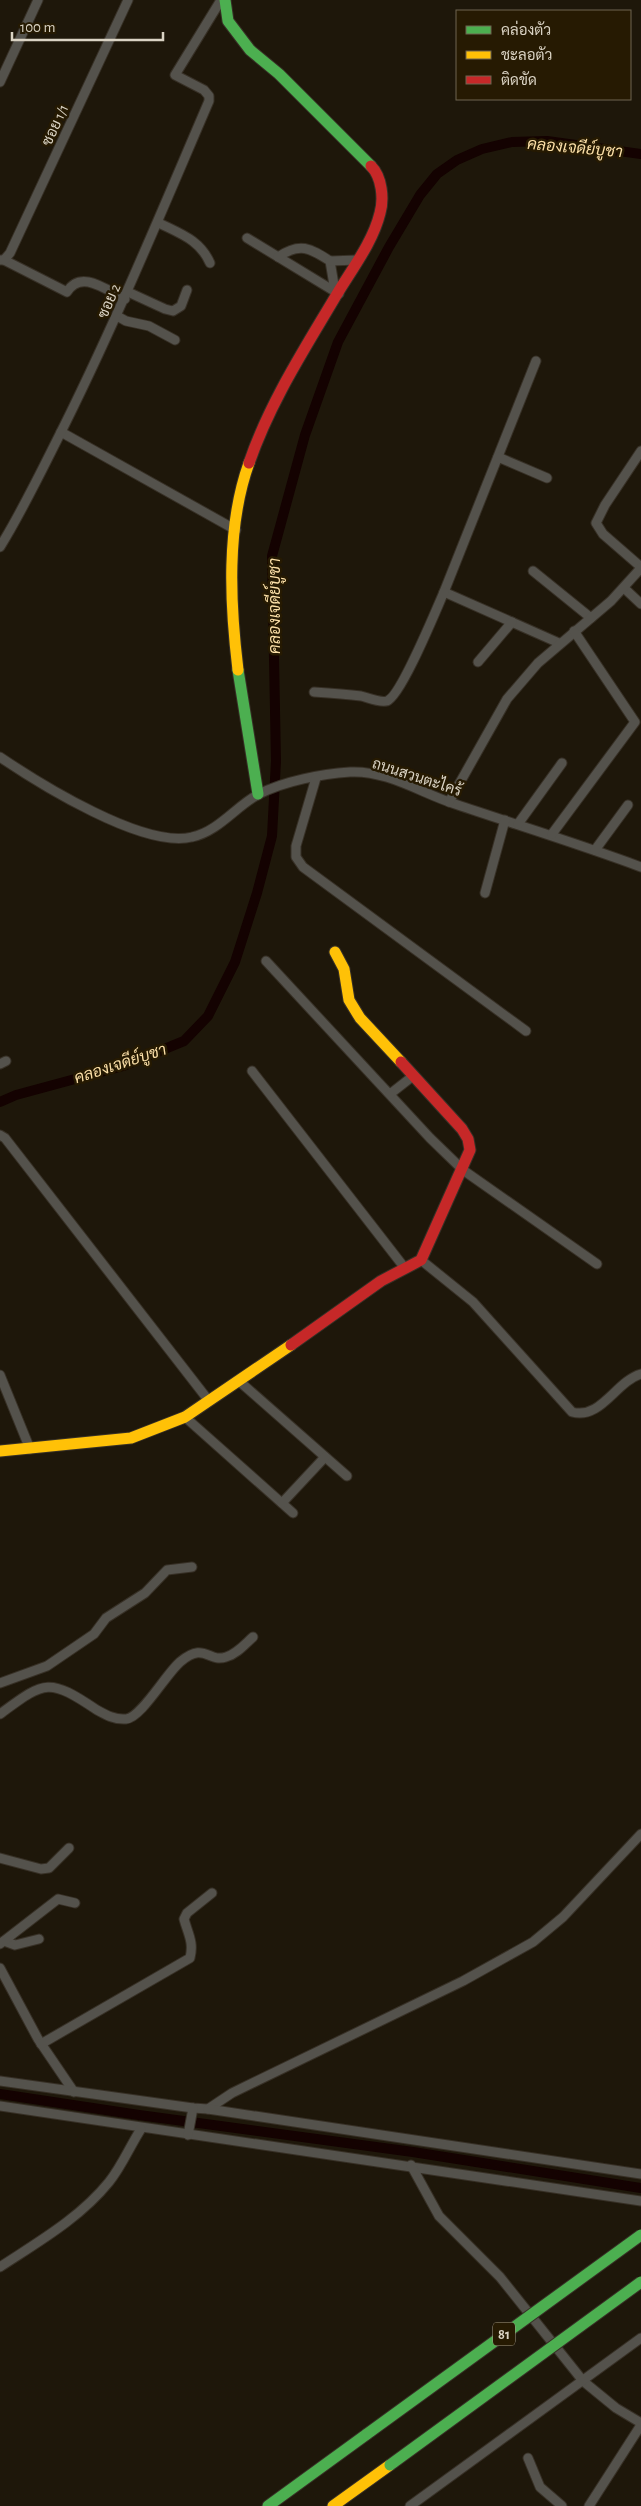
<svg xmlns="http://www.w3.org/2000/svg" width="641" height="2506" font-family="'Alegreya Sans',Sarabun,sans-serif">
<rect width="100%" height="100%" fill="#1e170a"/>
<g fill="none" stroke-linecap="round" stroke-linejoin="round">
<g stroke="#140201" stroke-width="10">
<polyline points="0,1102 16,1095 123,1066 184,1041 208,1016 235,962 257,893 272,836 276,761 272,556 305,435 338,342 389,247 420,195 437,174 457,160 482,149 512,142 547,141 641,154"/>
<polyline points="0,2094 139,2115 413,2152 641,2188"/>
</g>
<defs>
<g id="street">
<polyline points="0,82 38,0"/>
<path d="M159 223C181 234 200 240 210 263"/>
<polyline points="247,238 339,294"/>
<path d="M278 257C300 242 310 248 330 261L335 291"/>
<path d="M0 260H4L67 292C81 269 106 290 125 299"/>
<polyline points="4,260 10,253 128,0"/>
<polyline points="330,261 357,260"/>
<polyline points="128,292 165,309 173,311 181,306 187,290"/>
<polyline points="117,316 126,321 149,326 175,340"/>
<polyline points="536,361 444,592 559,643"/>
<polyline points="61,432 236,530"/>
<polyline points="641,451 605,505 596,523 603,534 641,567"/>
<polyline points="498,457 547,478"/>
<path d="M0 547C21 513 39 476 57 440 113 329 160 215 209 101V96L204 90 175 75 221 0"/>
<polyline points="533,571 591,618"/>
<polyline points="624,588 641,604"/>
<polyline points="478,662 512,622"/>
<path d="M314 692C330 693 345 694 361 696 369 698 379 703 387 701 401 696 436 610 444 592"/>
<path d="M0 757C40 784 144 849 192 837 219 831 236 806 259 794 285 781 321 774 350 772 387 770 421 793 455 804 517 825 579 844 641 867"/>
<polyline points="316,778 296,846 296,857 303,867 526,1031"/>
<polyline points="449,802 507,699 538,663 611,601 641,568"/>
<polyline points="518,824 562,763"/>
<polyline points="552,834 635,722 574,631"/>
<polyline points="595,850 628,805"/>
<polyline points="485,893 505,820"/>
<polyline points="266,961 430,1138 463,1170 597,1264"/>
<polyline points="0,1064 6,1061"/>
<polyline points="252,1071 404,1267"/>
<polyline points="390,1094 413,1076"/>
<polyline points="0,1135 5,1138 209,1401"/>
<path d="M421 1260 473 1302 572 1412C601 1420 616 1381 641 1374"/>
<polyline points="0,1375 30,1449"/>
<polyline points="239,1381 347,1476"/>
<polyline points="185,1417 293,1513"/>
<polyline points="282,1503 325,1457"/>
<polyline points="0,1683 47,1666 94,1634 106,1618 145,1593 167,1570 192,1567"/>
<path d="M0 1714C45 1681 48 1677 97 1710 106 1715 115 1720 126 1719 141 1718 166 1674 180 1662 205 1641 208 1663 226 1657 237 1654 245 1644 253 1637"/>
<polyline points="0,1858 41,1869 49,1868 69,1848"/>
<polyline points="4,1941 15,1945 39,1939"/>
<polyline points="0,1944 58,1899 75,1903"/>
<polyline points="0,1968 38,2039 74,2092"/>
<path d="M41 2044 190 1958C194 1942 188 1934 184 1919L187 1913 212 1893"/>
<polyline points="0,2081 193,2108 208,2109 232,2093 463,1981 533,1942 563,1917 641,1834"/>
<polyline points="0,2106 641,2201"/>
<polyline points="208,2109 641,2174"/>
<polyline points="188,2135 193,2108"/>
<polyline points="411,2165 439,2216 500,2277 583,2381 616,2408 641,2423"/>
<path d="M0 2267C38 2242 80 2218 109 2182 122 2166 130 2146 141 2129"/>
<polyline points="528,2458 540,2487 562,2506"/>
<polyline points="410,2506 641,2338"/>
<polyline points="589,2506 641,2425"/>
</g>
<g id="fast">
<polyline points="225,0 228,21 250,50 279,74 371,166"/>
<polyline points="238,670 258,794"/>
<polyline points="268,2506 367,2434"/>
</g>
<g id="slow">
<path d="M238 670C230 604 226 527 249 463"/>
<polyline points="335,952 344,969 349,1000 360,1018 401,1062"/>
<polyline points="0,1451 131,1438 185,1417 291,1345"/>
<polyline points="333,2506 390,2465"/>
</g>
<g id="jam">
<path d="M249 463C270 402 304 350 337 294 352 269 373 242 380 213 384 199 382 177 371 166"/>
<polyline points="291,1345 381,1281 421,1260 470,1150 468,1139 462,1129 401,1062"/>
</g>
</defs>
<use href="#street" stroke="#373026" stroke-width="11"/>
<use href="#fast" stroke="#373026" stroke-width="13"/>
<use href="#slow" stroke="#373026" stroke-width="13"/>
<use href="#jam" stroke="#373026" stroke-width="13"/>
<use href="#street" stroke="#54524c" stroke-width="9"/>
<use href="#fast" stroke="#4caf50" stroke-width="11"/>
<use href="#slow" stroke="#ffc107" stroke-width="11"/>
<use href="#jam" stroke="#c62828" stroke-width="11"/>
<defs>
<g id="fast-bridge">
<polyline points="367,2434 641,2235"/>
<polyline points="390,2465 641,2282"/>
</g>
</defs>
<use href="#fast-bridge" stroke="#373026" stroke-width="13" stroke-linecap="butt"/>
<use href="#fast-bridge" stroke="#4caf50" stroke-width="11"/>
</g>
<g text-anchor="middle" stroke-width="5" stroke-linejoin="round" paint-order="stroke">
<rect fill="#261a02" stroke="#a49c8a" stroke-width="1" x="493" y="2322.5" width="22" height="23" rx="4"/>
<g font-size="14" font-weight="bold" fill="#dad3c4">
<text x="504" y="2339">81</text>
</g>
<g font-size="15" fill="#dad3c4" stroke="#261a02">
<text transform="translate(55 125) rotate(-65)" y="5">ซอย 1/1</text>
<text transform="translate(109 301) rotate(-66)" y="5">ซอย 2</text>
<text transform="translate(417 777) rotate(18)" y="5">ถนนสวนตะไคร้</text>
</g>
<g font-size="16" font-style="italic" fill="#fbdfa7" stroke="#261a02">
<text transform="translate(575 147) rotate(5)" y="6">คลองเจดีย์บูชา</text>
<text transform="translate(274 606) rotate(-90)" y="6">คลองเจดีย์บูชา</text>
<text transform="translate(120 1063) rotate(-18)" y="6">คลองเจดีย์บูชา</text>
</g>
</g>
<rect x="456" y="10" width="175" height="90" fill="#261a02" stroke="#6e6450"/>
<rect x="466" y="26" width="25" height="8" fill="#4caf50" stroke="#6e6450"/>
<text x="501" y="35" font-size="15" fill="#dad3c4">คล่องตัว</text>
<rect x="466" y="51" width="25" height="8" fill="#ffc107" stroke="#6e6450"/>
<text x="501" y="60" font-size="15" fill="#dad3c4">ชะลอตัว</text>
<rect x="466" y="76" width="25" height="8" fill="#c62828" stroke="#6e6450"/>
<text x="501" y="85" font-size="15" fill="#dad3c4">ติดขัด</text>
<path d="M12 32v8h151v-8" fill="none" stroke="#dad3c4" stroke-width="2.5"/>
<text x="20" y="32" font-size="15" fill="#dad3c4" stroke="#261a02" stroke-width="4" paint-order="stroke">100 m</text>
</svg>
